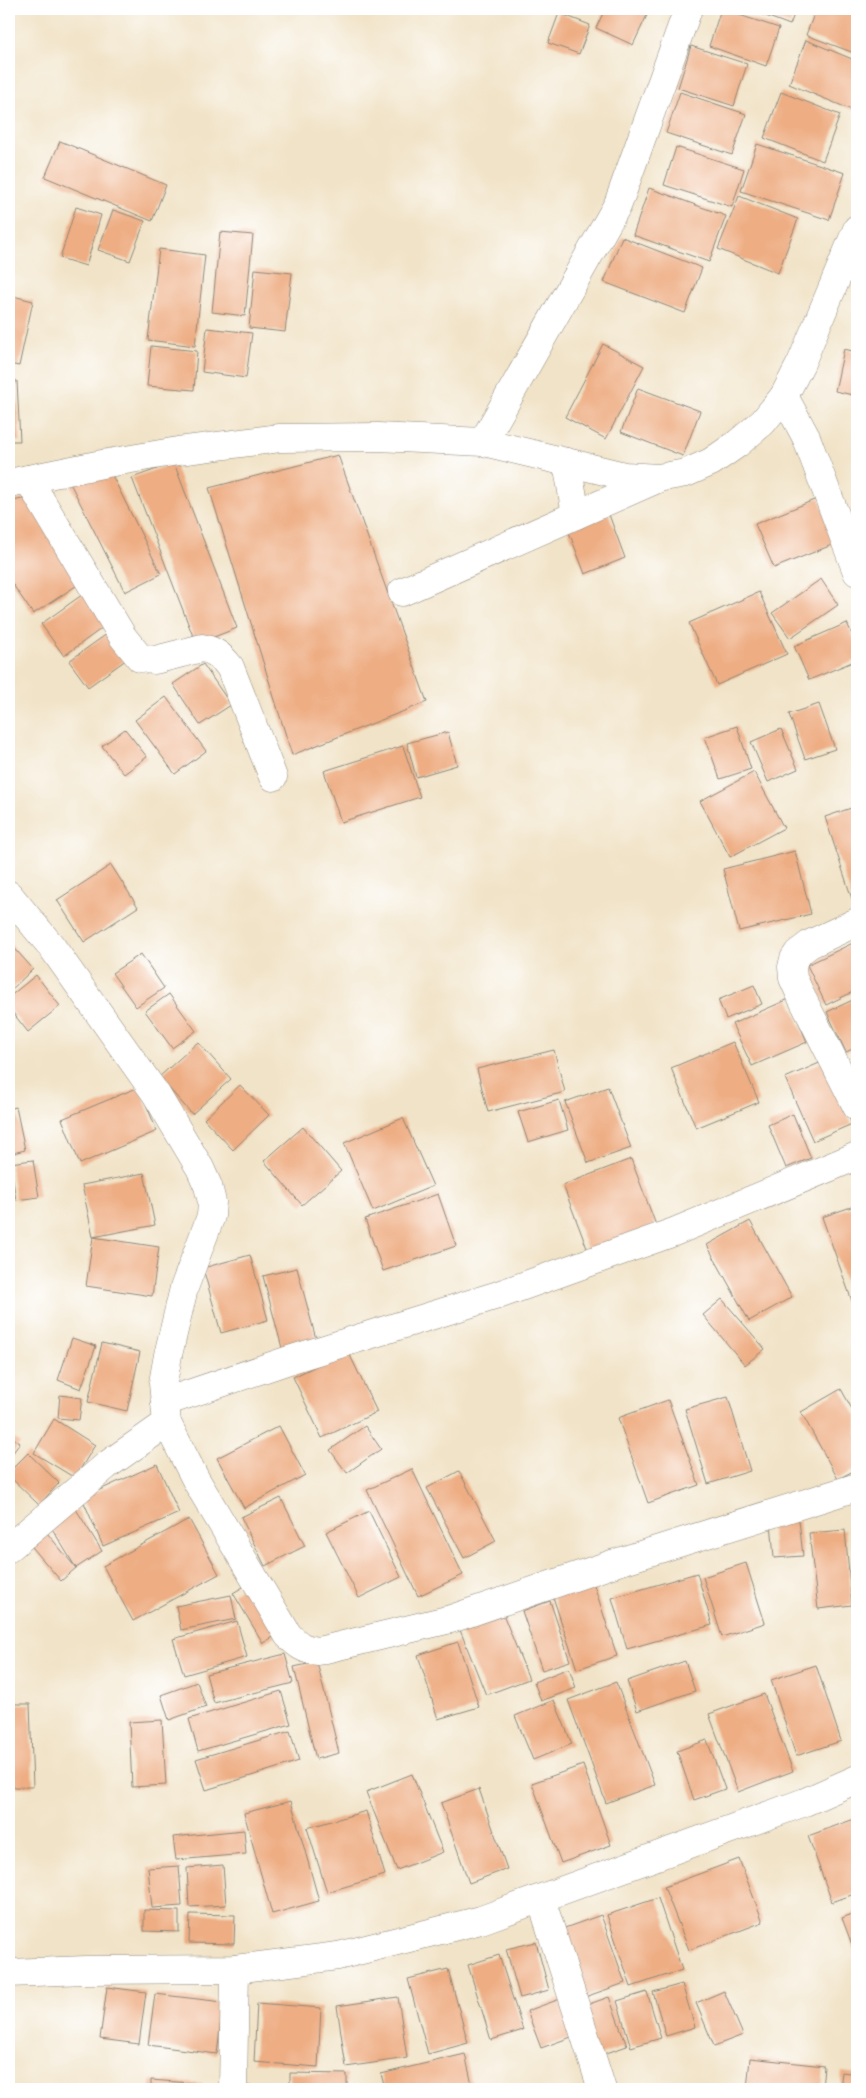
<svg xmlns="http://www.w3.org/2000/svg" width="866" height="2098" font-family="'IM FELL French Canon',serif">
<rect width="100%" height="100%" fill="#fff"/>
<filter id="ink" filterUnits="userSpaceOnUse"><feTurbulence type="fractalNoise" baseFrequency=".02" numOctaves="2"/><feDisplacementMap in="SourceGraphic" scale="10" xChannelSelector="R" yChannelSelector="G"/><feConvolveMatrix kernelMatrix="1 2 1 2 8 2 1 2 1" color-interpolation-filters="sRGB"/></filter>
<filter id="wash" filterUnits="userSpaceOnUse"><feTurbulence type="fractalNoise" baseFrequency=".0096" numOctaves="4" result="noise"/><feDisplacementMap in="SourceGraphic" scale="20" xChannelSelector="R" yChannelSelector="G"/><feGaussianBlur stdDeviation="1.12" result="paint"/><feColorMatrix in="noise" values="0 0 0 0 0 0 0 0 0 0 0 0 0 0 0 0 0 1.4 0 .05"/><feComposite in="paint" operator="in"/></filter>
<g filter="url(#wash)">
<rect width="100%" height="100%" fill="#f1e3c7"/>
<g id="blocks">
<g fill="#eead83">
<polygon points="605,9 639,9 648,13 633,45 596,28"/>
<polygon points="721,9 779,28 766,66 709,46"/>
<polygon points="747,9 796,9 790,25"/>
<polygon points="816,9 857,9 857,54 806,35"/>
<polygon points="559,13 590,25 579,54 548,43"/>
<polygon points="806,40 857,61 857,112 789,84"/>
<polygon points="691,46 747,64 734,106 678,88"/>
<polygon points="680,92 746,114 732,155 666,133"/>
<polygon points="781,92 840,115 823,161 764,138"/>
<polygon points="60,141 166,185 152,221 45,177"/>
<polygon points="757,144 845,173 829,220 741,191"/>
<polygon points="676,147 744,169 732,207 664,185"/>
<polygon points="649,188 726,216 709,262 633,235"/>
<polygon points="739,196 798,219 778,273 718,249"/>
<polygon points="76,207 101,215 86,266 60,258"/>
<polygon points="113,210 145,221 130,261 98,250"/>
<polygon points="220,232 253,235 245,316 212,312"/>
<polygon points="622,237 702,268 685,313 604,282"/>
<polygon points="159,249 205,255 195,346 148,340"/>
<polygon points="255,269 292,273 285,332 249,328"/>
<polygon points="9,295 33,301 19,366 9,364"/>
<polygon points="207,328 252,333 246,378 202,372"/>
<polygon points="603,344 644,366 606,439 565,417"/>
<polygon points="151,346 197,351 194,390 147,386"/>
<polygon points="844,349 857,352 857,396 835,391"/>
<polygon points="9,381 17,381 20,441 9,441"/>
<polygon points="638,388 700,411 683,456 621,432"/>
<polygon points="338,455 427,702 292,755 209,488"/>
<polygon points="106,463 161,574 125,592 69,481"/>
<polygon points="174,463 237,628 196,644 132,478"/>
<polygon points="26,498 79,584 33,614 9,579 9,502"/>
<polygon points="819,498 837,543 774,568 755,524"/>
<polygon points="608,512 625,558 585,574 567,527"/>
<polygon points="821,579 838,605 790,638 772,613"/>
<polygon points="86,592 109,623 64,656 41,624"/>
<polygon points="759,592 787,654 717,685 689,623"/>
<polygon points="847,623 857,645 857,660 809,680 794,646"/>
<polygon points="111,631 130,657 88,687 69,661"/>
<polygon points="203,664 231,705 200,725 173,684"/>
<polygon points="166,697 206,751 175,774 135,720"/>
<polygon points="819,704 835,749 805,759 789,714"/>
<polygon points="737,726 751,769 720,779 705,737"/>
<polygon points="125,729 147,757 124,774 102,746"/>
<polygon points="781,729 798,769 768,782 751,742"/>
<polygon points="448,732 457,765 416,777 407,743"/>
<polygon points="403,746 420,797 341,822 324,771"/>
<polygon points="754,772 784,828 730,857 700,801"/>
<polygon points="857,806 857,904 854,905 825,817"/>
<polygon points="795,851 811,914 739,931 723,869"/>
<polygon points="111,865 138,907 84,942 57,900"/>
<polygon points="857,941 857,990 826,1005 807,965"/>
<polygon points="9,942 33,969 9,992"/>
<polygon points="141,954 164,988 136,1007 112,973"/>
<polygon points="36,975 60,1006 28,1032 9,1008 9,997"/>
<polygon points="754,985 762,1004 726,1019 718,1000"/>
<polygon points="169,994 196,1031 172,1048 145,1011"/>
<polygon points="857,998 857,1047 846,1052 827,1012"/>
<polygon points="789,999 807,1042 752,1066 732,1024"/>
<polygon points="198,1042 231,1079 192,1114 159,1077"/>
<polygon points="733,1042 759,1102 696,1128 671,1068"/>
<polygon points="554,1050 565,1092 488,1112 477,1069"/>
<polygon points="824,1061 852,1124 813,1141 785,1078"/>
<polygon points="240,1085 269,1115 233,1150 204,1119"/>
<polygon points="139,1087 157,1131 80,1164 62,1119"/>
<polygon points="608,1087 631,1148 588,1163 565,1102"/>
<polygon points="559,1100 568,1130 528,1142 518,1112"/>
<polygon points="16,1107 25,1150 9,1154 9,1109"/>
<polygon points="793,1114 811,1158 786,1168 768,1125"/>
<polygon points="403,1118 433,1186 373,1211 344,1143"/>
<polygon points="303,1127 341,1171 302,1205 264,1161"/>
<polygon points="631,1159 656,1225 588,1251 563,1185"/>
<polygon points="33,1160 39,1197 16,1200 10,1163"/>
<polygon points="144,1173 155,1225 93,1237 82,1185"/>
<polygon points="438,1194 456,1246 383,1271 365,1219"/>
<polygon points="857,1205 857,1315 822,1217"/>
<polygon points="750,1221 792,1297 749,1321 707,1245"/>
<polygon points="93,1237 159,1247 152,1296 86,1286"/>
<polygon points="250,1255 268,1320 221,1333 203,1268"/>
<polygon points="297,1268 316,1339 282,1348 263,1276"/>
<polygon points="722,1299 765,1349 745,1365 703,1315"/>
<polygon points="72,1338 96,1346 81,1389 58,1380"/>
<polygon points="102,1343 140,1352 127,1411 88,1402"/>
<polygon points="348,1351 377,1412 322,1438 293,1377"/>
<polygon points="841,1389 857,1418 857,1469 838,1479 801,1412"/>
<polygon points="60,1395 82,1398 79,1420 58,1418"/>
<polygon points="728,1397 750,1471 708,1484 685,1409"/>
<polygon points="668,1400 699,1485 648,1503 618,1418"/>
<polygon points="54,1419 95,1445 75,1478 34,1453"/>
<polygon points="279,1426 305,1475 244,1508 217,1458"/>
<polygon points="365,1426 381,1449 347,1473 330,1450"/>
<polygon points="9,1435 20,1443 9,1458"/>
<polygon points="28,1453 59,1483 39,1505 9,1476 9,1472"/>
<polygon points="157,1464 179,1513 103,1546 82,1498"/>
<polygon points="412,1469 463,1575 418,1596 367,1490"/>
<polygon points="459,1471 496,1541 464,1558 427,1488"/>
<polygon points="281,1498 305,1546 265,1566 241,1517"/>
<polygon points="74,1506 102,1551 76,1568 48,1522"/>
<polygon points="369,1511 401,1577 359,1598 326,1532"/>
<polygon points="189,1519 219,1574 133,1621 103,1566"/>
<polygon points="799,1520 803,1556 774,1558 771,1522"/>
<polygon points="845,1530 852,1605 818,1609 809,1533"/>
<polygon points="47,1533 76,1568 61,1581 32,1547"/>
<polygon points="746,1563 765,1623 722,1637 703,1577"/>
<polygon points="697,1573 712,1625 627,1649 612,1598"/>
<polygon points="253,1581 282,1632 263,1643 233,1593"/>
<polygon points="594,1585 617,1656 577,1669 553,1597"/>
<polygon points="231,1595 236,1619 181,1630 176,1606"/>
<polygon points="550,1601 570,1661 542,1670 522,1611"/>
<polygon points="503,1614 529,1679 486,1695 460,1630"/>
<polygon points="237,1621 247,1657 184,1675 173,1639"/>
<polygon points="458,1642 479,1707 438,1719 418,1655"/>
<polygon points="285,1654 293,1683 214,1703 206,1674"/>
<polygon points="685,1661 695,1691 637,1711 627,1681"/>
<polygon points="317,1662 339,1753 316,1759 294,1667"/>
<polygon points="816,1665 841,1741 796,1756 771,1680"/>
<polygon points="569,1668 576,1688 541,1701 534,1682"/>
<polygon points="197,1682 206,1707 169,1720 161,1695"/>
<polygon points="616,1682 655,1785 606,1803 568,1700"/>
<polygon points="281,1691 291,1724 198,1751 189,1719"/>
<polygon points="764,1694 793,1771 738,1792 709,1714"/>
<polygon points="554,1700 572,1744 533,1760 515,1716"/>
<polygon points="9,1704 30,1704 33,1787 9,1787"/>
<polygon points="162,1720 166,1785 132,1787 129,1722"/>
<polygon points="290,1731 299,1761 206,1790 196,1759"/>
<polygon points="707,1740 725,1789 694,1800 677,1751"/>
<polygon points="583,1765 611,1845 561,1863 532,1783"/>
<polygon points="412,1774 443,1852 397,1870 366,1792"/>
<polygon points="479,1789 507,1869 469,1883 441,1803"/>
<polygon points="291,1801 319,1901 272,1914 244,1813"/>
<polygon points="366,1811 385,1875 327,1892 307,1828"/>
<polygon points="857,1818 857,1893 832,1902 808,1836"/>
<polygon points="244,1830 246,1854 176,1860 173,1837"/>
<polygon points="739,1859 763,1922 689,1950 664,1887"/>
<polygon points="223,1865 226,1905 189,1907 187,1868"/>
<polygon points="179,1866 182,1906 152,1908 148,1868"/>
<polygon points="658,1898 682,1970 631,1987 607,1915"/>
<polygon points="144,1910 179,1911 179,1932 144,1931"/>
<polygon points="857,1912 857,1958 842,1918"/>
<polygon points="190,1914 235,1915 234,1944 189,1943"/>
<polygon points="601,1915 625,1983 582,1998 559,1930"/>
<polygon points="536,1942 549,1990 520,1998 506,1949"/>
<polygon points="499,1955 523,2030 491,2040 468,1965"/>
<polygon points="448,1969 468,2043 428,2054 408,1979"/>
<polygon points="682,1984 695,2027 666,2036 653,1992"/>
<polygon points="107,1987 146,1992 139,2044 100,2039"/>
<polygon points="724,1991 743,2035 714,2046 696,2003"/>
<polygon points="647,1992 661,2038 631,2047 617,2001"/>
<polygon points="155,1994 223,2002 217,2054 148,2045"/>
<polygon points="398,1997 407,2058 346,2067 337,2006"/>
<polygon points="609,1997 627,2046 595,2057 578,2008"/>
<polygon points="560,1999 574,2036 541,2048 527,2011"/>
<polygon points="257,2003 321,2008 318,2067 254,2062"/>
<polygon points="465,2054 473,2089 385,2089 381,2074"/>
<polygon points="750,2058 824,2066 822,2089 747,2089"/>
<polygon points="842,2072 857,2074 857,2089 840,2089"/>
<polygon points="290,2073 347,2074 347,2089 290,2089"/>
<polygon points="151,2080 203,2084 203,2089 151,2089"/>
<rect x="239" y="2086" width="45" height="3"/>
</g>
</g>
</g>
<g filter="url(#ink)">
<use href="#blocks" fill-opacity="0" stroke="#8e8779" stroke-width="1"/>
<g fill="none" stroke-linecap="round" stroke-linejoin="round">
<defs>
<g id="minor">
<polyline points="784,396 806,437 857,572"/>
<polyline points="483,442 618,204 688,9"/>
<polyline points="567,462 576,515"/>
<path d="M28 479 123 637 140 658 155 660 202 648C215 650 222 657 230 667L273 777"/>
<polyline points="9,483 102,464 178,451 280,438 378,437 483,442 625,476 658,478 686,473 711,462 737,444 763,422 784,396 801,363 857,229"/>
<polyline points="402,592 655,480"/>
<path d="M9 895 52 947 156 1094 200 1168 208 1186 212 1202 211 1216 184 1288 168 1355 163 1383 167 1423 196 1480 288 1635C298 1645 304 1650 318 1651L451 1619 615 1563 857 1487"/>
<polyline points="857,922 810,944 798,953 794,959 792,967 793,978 802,998 857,1107"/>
<polyline points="165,1402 292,1359 498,1295 674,1232 857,1156"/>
<polyline points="9,1548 107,1465 167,1423"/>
<polyline points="541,1899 602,2089"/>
<polyline points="9,1973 86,1970 235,1969 338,1956 481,1920 805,1802 857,1779"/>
<polyline points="233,2089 235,1969"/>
</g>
</defs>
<use href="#minor" stroke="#8e8779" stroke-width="29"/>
<use href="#minor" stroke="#fff" stroke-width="28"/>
</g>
</g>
<rect width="866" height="2098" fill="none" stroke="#fff" stroke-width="30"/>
</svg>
